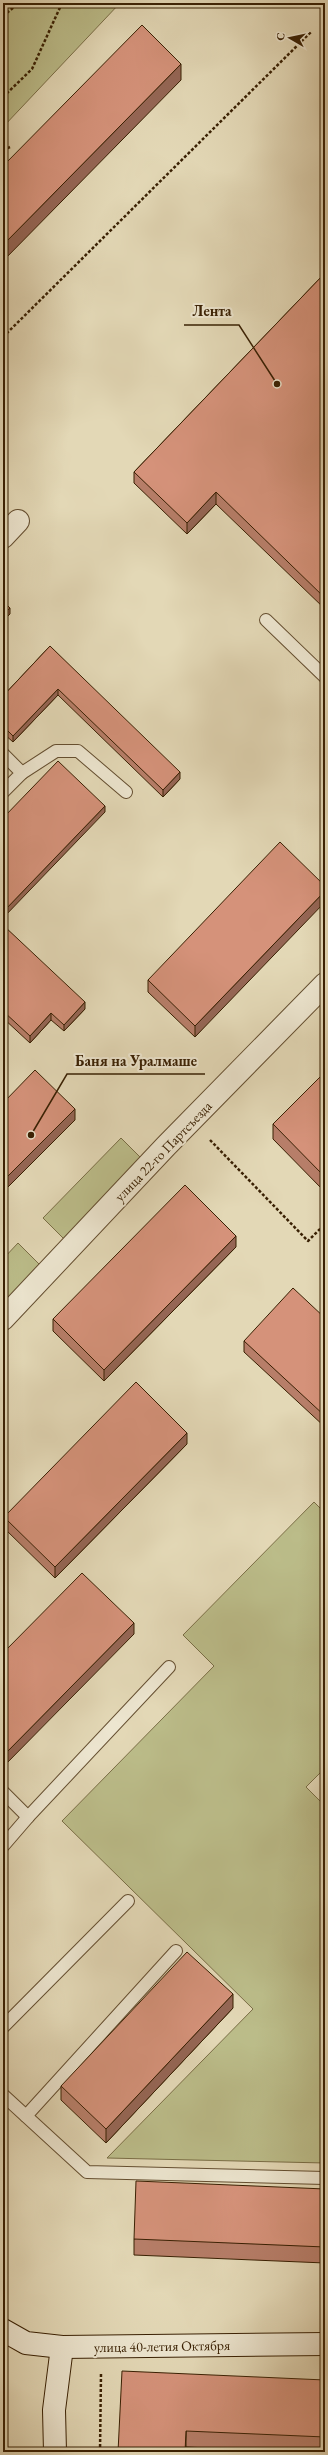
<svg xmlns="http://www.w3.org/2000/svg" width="328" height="2455" font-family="'EB Garamond',serif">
<rect width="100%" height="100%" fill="#e3d8b6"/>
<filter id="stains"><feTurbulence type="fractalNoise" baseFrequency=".005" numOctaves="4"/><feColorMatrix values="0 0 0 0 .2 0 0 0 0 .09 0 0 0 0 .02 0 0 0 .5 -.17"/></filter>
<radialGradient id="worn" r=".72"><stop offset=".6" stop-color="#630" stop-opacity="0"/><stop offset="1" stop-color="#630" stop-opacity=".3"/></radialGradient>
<g fill="#bbbc89" stroke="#7a6e46">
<polygon points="3,3 120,3 3,127"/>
<polygon points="121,1138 143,1160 65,1240 43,1218"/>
<polygon points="18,1243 40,1265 3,1303 3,1259"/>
<polygon points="314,1502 325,1513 325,1768 306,1787 325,1806 325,2163 107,2158 253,2009 62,1821 214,1666 183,1635"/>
</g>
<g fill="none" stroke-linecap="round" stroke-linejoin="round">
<defs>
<g id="lane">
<polyline points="266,620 325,677"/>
<polyline points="3,754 22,773 3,792"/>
<polyline points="22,773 56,751 78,751 126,792"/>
<polyline points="3,1792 28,1817"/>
<polyline points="3,1846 28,1817 169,1667"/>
<polyline points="3,2027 128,1901"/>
<polyline points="3,2095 87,2172 325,2178"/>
<polyline points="26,2116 176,1951"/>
</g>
<g id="street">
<polyline points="3,537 18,521"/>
<polyline points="3,1319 166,1146 325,984"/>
</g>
<g id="secondary">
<polyline points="3,2330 26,2343 62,2347 325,2344"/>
<polyline points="55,2452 54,2410 62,2347"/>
</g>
</defs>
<use href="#lane" stroke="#644e30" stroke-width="14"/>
<use href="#street" stroke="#644e30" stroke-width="24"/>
<use href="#secondary" stroke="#392003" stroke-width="24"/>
<g stroke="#392003" stroke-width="2.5" stroke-dasharray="3 2" stroke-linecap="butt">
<polyline points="3,16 19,3"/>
<polyline points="3,97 32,69 62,3"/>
<polyline points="3,150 10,147"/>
<polyline points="3,337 311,32"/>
<polyline points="210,1140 308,1241 325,1224"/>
<polyline points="100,2452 101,2373"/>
</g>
<use href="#lane" stroke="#ede6d0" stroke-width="12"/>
<use href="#street" stroke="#ede6d0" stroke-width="22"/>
<use href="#secondary" stroke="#ede6d0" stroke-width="22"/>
</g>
<g fill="#b77e69" stroke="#392003">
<polygon points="325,273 325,609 216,504 187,534 134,483 134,472"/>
<polygon points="50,646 180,779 163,797 58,695 13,742 3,733 3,696"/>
<polygon points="325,886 195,1037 148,992 148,980"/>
<polygon points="3,925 85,1009 64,1031 51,1020 30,1043 3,1018"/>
<polygon points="325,1072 323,1190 273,1139 273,1124"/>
<polygon points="236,1247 104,1381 53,1331 53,1319"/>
<polygon points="325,1318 325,1427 244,1352 244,1341"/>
<polygon points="187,1444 55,1578 4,1528 4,1517"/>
<polygon points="233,2008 106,2143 61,2100 61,2086"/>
<polygon points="325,2189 325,2263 134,2255 134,2239"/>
<polygon points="325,2380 325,2452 299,2452 186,2447 186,2452 118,2452"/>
</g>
<g fill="#956655" stroke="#392003">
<polygon points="181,64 181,80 3,261 3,245"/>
<polygon points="216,492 216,504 187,534 187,523"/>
<polygon points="10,608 10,614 3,621 3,615"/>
<polygon points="58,689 58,695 13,742 13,736"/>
<polygon points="180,772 180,779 163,797 163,790"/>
<polygon points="105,806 105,812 3,918 3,912"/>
<polygon points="325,891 325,902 195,1037 195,1026"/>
<polygon points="85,1002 85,1009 64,1031 64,1025"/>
<polygon points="51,1013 51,1020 30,1043 30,1036"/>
<polygon points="75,1109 75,1120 3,1192 3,1181"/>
<polygon points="325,1173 325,1189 323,1190 323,1175"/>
<polygon points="236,1236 236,1247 104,1381 104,1370"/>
<polygon points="187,1433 187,1444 55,1578 55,1567"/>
<polygon points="134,1623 134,1634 3,1767 3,1756"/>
<polygon points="233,1994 233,2008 106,2143 106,2129"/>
<polygon points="186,2431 186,2452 185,2452"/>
</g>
<g fill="#d5927a" stroke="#392003">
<polygon points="142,25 181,64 3,245 3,166"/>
<polygon points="325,273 325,598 216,492 187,523 134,472"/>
<polygon points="3,601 10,608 3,615"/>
<polygon points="50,646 180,772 163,790 58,689 13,736 3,726 3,696"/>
<polygon points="58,761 105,806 3,912 3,818"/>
<polygon points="280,842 325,886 325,891 195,1026 148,980"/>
<polygon points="3,925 85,1002 64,1025 51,1013 30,1036 3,1011"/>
<polygon points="35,1070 75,1109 3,1181 3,1103"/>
<polygon points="325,1072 325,1173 323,1175 273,1124"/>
<polygon points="185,1185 236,1236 104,1370 53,1319"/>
<polygon points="293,1288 325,1318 325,1416 244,1341"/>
<polygon points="136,1382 187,1433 55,1567 4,1517"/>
<polygon points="82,1573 134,1623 3,1756 3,1653"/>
<polygon points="187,1952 233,1994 106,2129 61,2086"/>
<polygon points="136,2181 325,2189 325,2247 134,2239"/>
<polygon points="122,2371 325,2380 325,2437 186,2431 185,2452 118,2452"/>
</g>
<g text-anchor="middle" stroke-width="4" stroke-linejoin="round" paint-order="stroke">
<g font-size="14" fill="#392003" stroke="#ede6d0">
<text transform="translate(163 1151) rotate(-46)" y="5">улица 22-го Партсъезда</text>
<text transform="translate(162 2346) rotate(-1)" y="5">улица 40-летия Октября</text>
</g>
</g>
<path fill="none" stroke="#392003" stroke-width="1.5" d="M277 384L239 325H184M31 1135L67 1074H205"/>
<g fill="#392003" stroke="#ede6d0" stroke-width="1.5">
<circle cx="277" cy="384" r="4"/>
<circle cx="31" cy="1135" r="4"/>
</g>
<g font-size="15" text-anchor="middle" font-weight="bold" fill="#392003" stroke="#ede6d0" stroke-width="4" stroke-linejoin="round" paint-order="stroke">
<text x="212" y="316">Лента</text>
<text x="136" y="1066">Баня на Уралмаше</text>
</g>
<rect width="328" height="2455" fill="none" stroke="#e3d8b6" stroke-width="16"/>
<rect x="4" y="4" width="320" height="2447" fill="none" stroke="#392003" stroke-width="2"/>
<rect x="8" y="8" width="312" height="2439" fill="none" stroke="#392003"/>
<g transform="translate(290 38) rotate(279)" stroke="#ede6d0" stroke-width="3" paint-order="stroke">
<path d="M0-3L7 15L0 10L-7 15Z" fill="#392003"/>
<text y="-6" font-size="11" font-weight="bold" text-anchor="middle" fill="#392003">С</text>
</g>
<rect width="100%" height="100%" filter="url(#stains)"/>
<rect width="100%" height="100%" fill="url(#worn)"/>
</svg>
